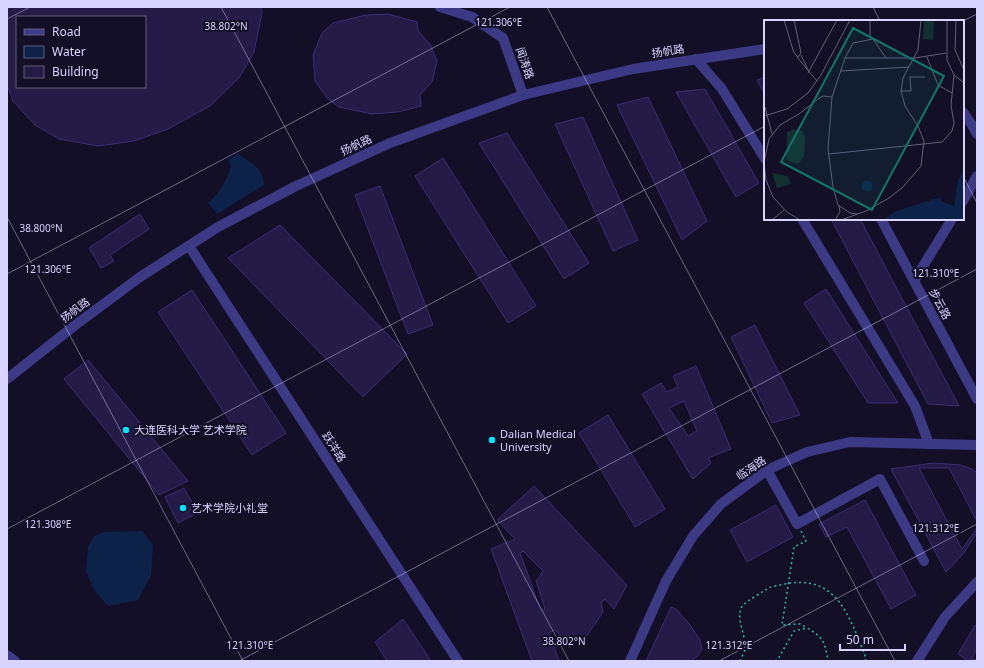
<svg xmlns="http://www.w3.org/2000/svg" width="984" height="668" font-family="'Noto Sans','Noto Sans SC',sans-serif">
<rect width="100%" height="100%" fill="#130f26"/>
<g fill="#0c2248">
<path d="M237 153C251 163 263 167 264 185L217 214 208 203C220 193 226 181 231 167L229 160Z"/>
<polygon points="142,531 153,545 151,575 138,600 108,606 94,590 86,571 88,547 94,536 103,532"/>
</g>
<g fill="#241b47" stroke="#3b2d73" fill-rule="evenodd">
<path d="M9 7H261L262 13 254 52 239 78 210 106 168 129 134 141 98 146 59 139 35 125 13 101 7 85V13ZM17 17H145V87H17Z"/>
<polygon points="388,14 417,22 418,31 430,44 437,61 432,82 420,95 421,106 398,112 372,114 339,107 327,98 315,81 313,55 322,33 333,23 366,15"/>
<polygon points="765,77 765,95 757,80"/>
<polygon points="705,89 759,183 736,197 676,92"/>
<polygon points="648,97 707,221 682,240 617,105"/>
<polygon points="583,117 638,240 613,251 555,124"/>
<polygon points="507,133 589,263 564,279 479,143"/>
<polygon points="443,158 536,306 508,323 415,176"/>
<polygon points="380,186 433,325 408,334 355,195"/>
<polygon points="140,214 149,229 110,255 114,261 101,268 89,248"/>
<polygon points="831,219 860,219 959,406 928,404"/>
<polygon points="280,225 407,354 363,397 228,258"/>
<polygon points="826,289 898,403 868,403 804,303"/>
<polygon points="192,290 286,433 252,455 158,312"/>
<polygon points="755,325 800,415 772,423 731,337"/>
<polygon points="88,360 188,481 159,495 64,379"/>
<path d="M696 366 731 449 708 458 711 463 693 479 642 394 661 383 667 392 678 387 673 376ZM684 401 697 431 688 436 669 408Z"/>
<polygon points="608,415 665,509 635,527 579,433"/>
<polygon points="933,463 961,465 972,469 977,473 977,521 949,468 919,468 962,549 977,528 977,532 964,553 946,572 891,469"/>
<path d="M534 486 627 585 614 609 605 599 601 603 603 612 586 637 572 642 564 639 555 630 549 633 559 661H532L491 549 515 539 497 520ZM523 551 543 571 536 581 545 609 541 611 520 553Z"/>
<polygon points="184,488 198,513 178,523 165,497"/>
<polygon points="865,500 916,595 891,609 847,527 826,537 819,524"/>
<polygon points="776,505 793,537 747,562 730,530"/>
<polygon points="671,607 676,609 690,625 700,640 702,649 698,656 691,661 646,661"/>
<polygon points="403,619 431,661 387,661 375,642"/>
<polygon points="975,625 977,626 977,649 972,658 977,661 968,661 958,654"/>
</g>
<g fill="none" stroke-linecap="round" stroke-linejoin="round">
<g stroke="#2fb8b0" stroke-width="1.5" stroke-dasharray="2 3" stroke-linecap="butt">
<polyline points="801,531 806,541 794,547 782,625 800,624 807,628"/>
<path d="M740 661C741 658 744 653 745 650 747 636 734 617 743 605 746 602 765 590 769 588 772 586 777 586 780 585 837 571 849 616 866 658L865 661"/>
<path d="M775 661 778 659 794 631 807 628C823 637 825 642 828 661"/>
</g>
<g stroke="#3d3a85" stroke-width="10">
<polyline points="440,7 472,17 503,38 523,95"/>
<polyline points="696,59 722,89 765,159"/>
<polyline points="963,112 972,125 977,134"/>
<polyline points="963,201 977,176"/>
<polyline points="802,219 915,406 929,444"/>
<polyline points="881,219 977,399"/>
<polyline points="189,246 458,661"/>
<polyline points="914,281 952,219"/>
<polyline points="7,379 74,326 140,277 218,227 294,187 390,143 523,95 633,69 765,49"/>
<polyline points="767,470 797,524 880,479 924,561"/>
<polyline points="7,655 15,661"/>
<polyline points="630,661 666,581 693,536 721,504 767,470 807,452 850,442 977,445"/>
<polyline points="917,661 945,617 977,582"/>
</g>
</g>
<path fill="none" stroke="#d9d4ff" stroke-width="1" stroke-opacity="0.45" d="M221 7 569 661M547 7 895 661M873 7 880 21M7 19 30 7M963 21 977 14M963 176 977 203M7 217 243 661M7 274 510 7M7 529 765 126M239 661 977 269M719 661 977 524"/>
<g fill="#00e5ff" stroke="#130f26" stroke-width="1.5">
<circle cx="126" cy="430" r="4"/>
<circle cx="492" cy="440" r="4"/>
<circle cx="183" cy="508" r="4"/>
</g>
<g text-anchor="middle" stroke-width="4" stroke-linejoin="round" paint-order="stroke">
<g font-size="11" fill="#d9d4ff" stroke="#130f26">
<text transform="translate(668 51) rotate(-9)" y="4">扬帆路</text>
<text transform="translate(525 63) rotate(71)" y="4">闻涛路</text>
<text transform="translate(356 145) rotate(-25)" y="4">扬帆路</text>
<text transform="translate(940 304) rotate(62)" y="4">步云路</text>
<text transform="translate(75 310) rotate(-37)" y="4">扬帆路</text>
<text transform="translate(334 447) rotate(57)" y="4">跃洋路</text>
<text transform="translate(751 468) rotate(-34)" y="4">临海路</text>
</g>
<g font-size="11" fill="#d9d4ff" stroke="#130f26" text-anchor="start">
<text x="134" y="434">大连医科大学 艺术学院</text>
<text x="500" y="438">Dalian Medical<tspan x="500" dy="13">University</tspan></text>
<text x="191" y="512">艺术学院小礼堂</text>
</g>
</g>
<g transform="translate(764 20)">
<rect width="200" height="200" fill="#130f26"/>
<path d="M160 0H170L169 20 159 19ZM30 109 38 111 41 117 40 136 34 144 22 140 23 112ZM8 153 24 156 27 164 13 168Z" fill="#12302f"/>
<path d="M200 148V200H119L132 191 177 177V181L190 186 194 161ZM97.5 166a5.5 5.5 0 1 1 11 0a5.5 5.5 0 1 1-11 0Z" fill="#0c2248"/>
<path fill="none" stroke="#625e7d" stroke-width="1" d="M20 0 30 33 34 37 37 33 30 0M106 0V18M183 0V40L190 55 200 63M192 0 191 30 200 50M200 0V31M37 35 45 52M33 37 53 61M163 37 174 65 188 73M81 38H151L182 33M76 51 145 47M44 53 73 0M137 71H147L146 57H161M1 87 8 114M0 96 23 89 44 73 57 55 86 0M65 134 178 122 188 111 190 103 187 85 190 55M0 142 5 119 16 105 35 94 54 79 59 76 68 77M0 143 2 160 9 177 23 192 36 200M93 194 86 193 74 185 69 167 64 129 68 77 81 38 89 23 109 19 122 38M8 200 20 190M71 200 76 192 75 186M77 200 102 191 125 178 139 167 157 146 160 121 154 106 141 86 137 71 139 58 154 30 157 0"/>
<path fill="#0f766e" fill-opacity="0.15" stroke="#0f766e" stroke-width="2" d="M89 8 180 56 108 190 17 142Z"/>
<rect width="200" height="200" fill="none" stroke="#d9d4ff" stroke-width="2"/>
</g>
<g font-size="10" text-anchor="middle" fill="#d9d4ff" stroke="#130f26" stroke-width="4" stroke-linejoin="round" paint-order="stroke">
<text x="499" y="26">121.306°E</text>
<text x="226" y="30">38.802°N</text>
<text x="41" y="232">38.800°N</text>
<text x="48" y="273">121.306°E</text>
<text x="936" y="277">121.310°E</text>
<text x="48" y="528">121.308°E</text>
<text x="936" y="532">121.312°E</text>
<text x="564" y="645">38.802°N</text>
<text x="250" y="649">121.310°E</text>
<text x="729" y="649">121.312°E</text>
</g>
<rect width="984" height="668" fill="none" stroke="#d9d4ff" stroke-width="16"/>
<rect x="16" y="16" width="130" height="72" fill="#130f26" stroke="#625e7d"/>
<rect x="24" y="29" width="20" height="6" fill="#3d3a85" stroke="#625e7d"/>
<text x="52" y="36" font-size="12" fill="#d9d4ff">Road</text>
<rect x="24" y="46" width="20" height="12" fill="#0c2248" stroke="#625e7d"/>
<text x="52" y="56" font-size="12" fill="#d9d4ff">Water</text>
<rect x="24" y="66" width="20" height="12" fill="#241b47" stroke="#625e7d"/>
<text x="52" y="76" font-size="12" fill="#d9d4ff">Building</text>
<path d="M840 644v6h65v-6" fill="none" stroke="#d9d4ff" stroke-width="2"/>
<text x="846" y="644" font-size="12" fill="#d9d4ff" stroke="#130f26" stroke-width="3" paint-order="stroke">50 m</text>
</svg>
